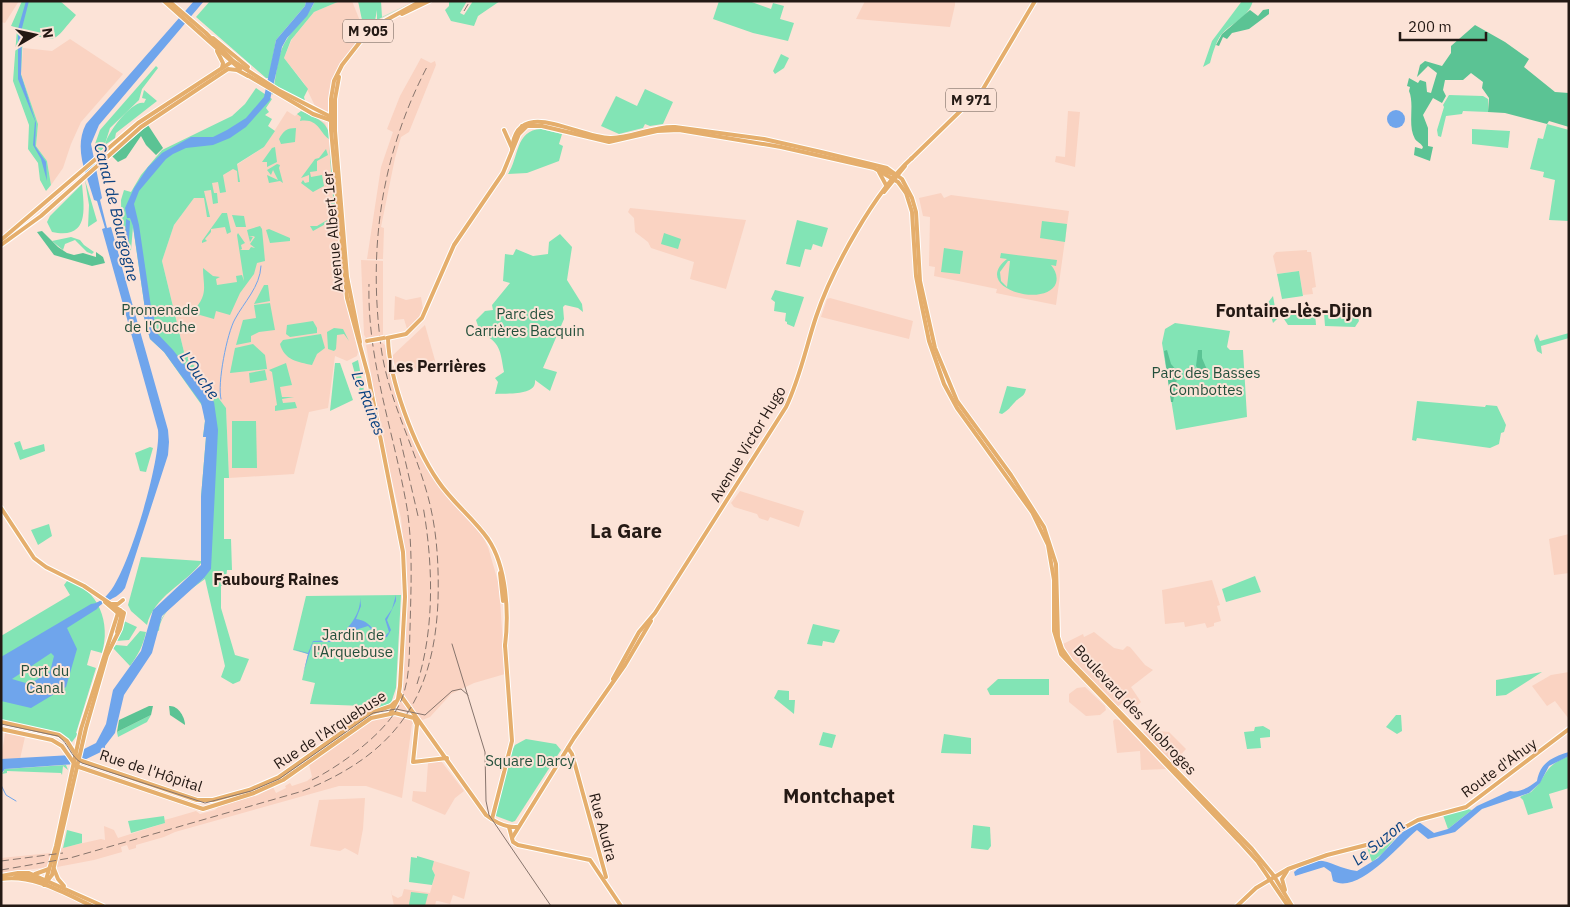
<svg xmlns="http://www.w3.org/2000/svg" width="1570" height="907" font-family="'IBM Plex Sans',sans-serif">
<rect width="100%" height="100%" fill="#fce3d7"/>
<g fill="#fad3c2">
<polygon points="1,1 19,1 5,23 1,22"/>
<polygon points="340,1 352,1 360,21 367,29 339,65 331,83 330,110 327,112 315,106 304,83 284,58 292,39 314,12"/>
<polygon points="865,1 955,1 955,5 950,27 856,19"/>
<polygon points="70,39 123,74 81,122 71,144 63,168 51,185 47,161 36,146 38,124 21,74 23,48 52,51"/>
<polygon points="421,58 431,63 435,61 436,65 409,132 401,137 395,158 381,227 384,228 383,259 367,259 381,167 393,132 387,129 400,96"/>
<polygon points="287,111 295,116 301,111 325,123 330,134 342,280 358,352 357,356 347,361 335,356 328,408 309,412 294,474 229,478 226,408 184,352 162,261 174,225 201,188 264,147"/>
<polygon points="1068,111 1080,112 1075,167 1055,162 1056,156 1065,157"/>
<polygon points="941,193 944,198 951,195 1069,211 1056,305 996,293 997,289 934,276 935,267 929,266 930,217 923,216 919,198"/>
<polygon points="630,208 746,220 726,289 690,279 694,262 651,248 648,242 635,232 634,218 628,212"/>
<polygon points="1307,250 1307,252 1311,252 1316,287 1312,288 1313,294 1303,295 1299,271 1277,274 1273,256 1276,252"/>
<polygon points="361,260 383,261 383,335 366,338 364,335"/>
<polygon points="395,296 406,300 421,297 423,309 420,316 407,329 404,319 394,320"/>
<polygon points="830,298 913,321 909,339 821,317 827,299"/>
<polygon points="425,325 438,371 436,371 434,360 412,371 397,371 392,356"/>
<polygon points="381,342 385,345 397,394 426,463 438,484 482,535 488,547 499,585 505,674 474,683 451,694 430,717 412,724 402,798 366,786 339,786 175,832 164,837 136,845 136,848 129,850 127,845 121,847 122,852 94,860 57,867 57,864 49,867 1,873 1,858 60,852 61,848 101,839 105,840 104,826 114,830 118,838 165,823 164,820 172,818 196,811 200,814 215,810 219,806 258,795 273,787 276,793 286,788 285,786 290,783 292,786 307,781 312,777 309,764 373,719 385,718 391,714 403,690 408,590 401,518 383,443 366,345"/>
<polygon points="740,491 804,511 799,527 770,517 768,521 759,518 757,514 734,507 731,503"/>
<polygon points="1569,534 1569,573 1554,575 1549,539"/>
<polygon points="1212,580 1220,605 1217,606 1221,621 1214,623 1214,626 1207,628 1205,623 1185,627 1184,622 1165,624 1162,590"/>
<polygon points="1094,632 1114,648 1123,650 1127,646 1130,647 1145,665 1153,670 1131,687 1141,702 1130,712 1122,703 1116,708 1071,662 1061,645 1083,634 1084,637"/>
<polygon points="1569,672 1569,719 1555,701 1547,706 1532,686 1551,675"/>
<polygon points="1085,687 1105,706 1106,710 1100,715 1086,716 1069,702 1069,694 1077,688"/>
<polygon points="1115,719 1119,720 1166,769 1141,770 1140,751 1117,753 1113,721"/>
<polygon points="1148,730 1169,732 1186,749 1173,763 1143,732"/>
<polygon points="5,733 25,737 20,759 1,759"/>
<polygon points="441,761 464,791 455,798 445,815 412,801 413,791 426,792 428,763"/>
<polygon points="365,798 363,829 358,855 345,848 340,851 310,846 319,800"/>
<polygon points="434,861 470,872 464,899 453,895 450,904 438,901 436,901 435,906 394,906 391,891 391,890 392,895 398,898 402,896 404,889 430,893 435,875 432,869"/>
</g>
<g fill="#82e4b5" fill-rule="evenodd">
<path d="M22 1H60L76 15C51 44 59 42 23 32L21 74 38 124 36 146 47 161 51 185 46 191 40 180 38 163 28 149 29 125 13 81 17 29 11 26Z"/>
<polygon points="210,1 306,1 305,6 276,40 269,78 266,78 196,17"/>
<path d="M315 1H340L314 12 291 40 284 58 308 89 304 97 305 101 278 87 272 95C277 77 276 55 287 39 295 25 308 17 315 1Z"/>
<polygon points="358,1 381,1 382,17 415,1 377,20 377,10 375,21 366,26 362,20"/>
<polygon points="449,1 467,1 460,13 464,15 473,1 500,1 478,16 474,26 451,21 445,10 449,6"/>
<polygon points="719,1 749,1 771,9 773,3 784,6 780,19 794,23 788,41 753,33 713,19"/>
<path d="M1242 1H1253C1247 21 1228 23 1219 38 1215 45 1212 55 1210 63L1203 67 1212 41Z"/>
<polygon points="781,54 789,58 784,68 775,74 773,71"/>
<polygon points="156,66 158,68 142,89 139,100 110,128 103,150 96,155 95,144 100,130"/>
<path d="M256 88 272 99 266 108 269 112 265 115 272 119 268 126 275 131 264 147 237 164 240 182H238L237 171 233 169 223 175 226 192 220 193 218 182 212 183 214 193H217L218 203 213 204 211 190 204 191 210 217H207L204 198H194L174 225 162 261 184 352 226 408 229 478H224V539H231L232 570H227L225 586H221V608L235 655 249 659 240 681 233 684 221 677 225 666 205 579C189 591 160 609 159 631L157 630C163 607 187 593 204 578L201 563C184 585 154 596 147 625L131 611 128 605 141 557 201 561V497L206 437H203L205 421 203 407 164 352 150 339 142 310 145 309 133 227 130 262 126 265 122 258 121 200 124 190 131 192 141 175 162 150 232 116 245 104Z"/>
<polygon points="645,89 673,102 663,124 650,126 645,124 643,128 619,134 601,126 616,96 637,106"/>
<path d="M144 90 157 101 116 133 115 138 105 145C107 133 132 100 144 103L146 99 142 98Z"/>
<polygon points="1449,95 1483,96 1488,99 1488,112 1463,111 1462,114 1446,116 1441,137 1438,136 1437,130 1444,107 1443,105"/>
<path d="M301 111C316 118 329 121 330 140 319 133 319 118 300 121L301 117 297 114Z"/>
<polygon points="1547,124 1569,130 1569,221 1549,220 1555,180 1543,177 1544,172 1530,169 1538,138 1543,139"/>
<path d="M296 128 295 142 281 144 279 139C283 131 287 128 296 128Z"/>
<path d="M541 129 562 134 559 144 563 146 559 161 527 173 508 174C519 158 515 130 541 129Z"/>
<polygon points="1472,129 1510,131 1508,148 1472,144"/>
<polygon points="329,143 336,211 331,213 331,221 313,231 310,226 317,226 329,219 330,199 333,197"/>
<polygon points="275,147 277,162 267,167 267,162 262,162 272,148"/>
<polygon points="326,149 328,155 317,161 317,171 310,172 311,177 322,175 324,186 313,192 301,183 303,180 305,183 309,182 309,175 301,178 315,159 319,158"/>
<polygon points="277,164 280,165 279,168 283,183 280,181 269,183 267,175 278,180 273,170 271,175 267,170"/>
<polygon points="85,180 97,221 88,227 89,205"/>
<path d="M82 184C84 208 90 240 52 232L47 222 50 216Z"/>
<polygon points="222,213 227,213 231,232 227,234 225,227 211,229 211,232 205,239 207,241 202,243 202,241"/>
<polygon points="232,215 244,216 246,227 236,227"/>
<polygon points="797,220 828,228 822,247 813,244 811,250 805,249 800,267 786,264"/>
<polygon points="1042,221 1067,224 1065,242 1040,238"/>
<path d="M260 226 262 229 265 261 257 263 254 274 240 293 230 315 216 311 214 319 200 315 195 317 193 311C209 294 203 286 203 268L213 276 220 277 216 279 217 285 237 282 236 276 242 275 244 281 237 235 238 233 245 243 241 245 242 249 240 250H249L251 247 255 248 250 244 255 237 253 236 249 237H253L250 242 247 230Z"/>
<polygon points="269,229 290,238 290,241 270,243 266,230"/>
<polygon points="664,233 681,239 678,249 661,244"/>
<path d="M560 234 572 247 567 280 582 304 583 312 578 308 565 305 563 307 564 319 543 368 557 372 550 391 535 380C537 396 507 393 495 394L498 382 495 378 504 372C500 350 501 343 480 332L476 320 485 311 493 310 492 305 510 283 503 281 505 254 513 255 516 249 533 256 548 254 549 242Z"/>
<polygon points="71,237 80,240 84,245 94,252 92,254 87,252 75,240 65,244 63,250 52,241"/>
<polygon points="944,248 963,251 960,274 941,272"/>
<path d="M1001 253 1057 260 1056 266 1051 265C1055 270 1058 276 1056 283 1047 309 970 288 1007 259L1000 258ZM1008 261H1010L1007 287 1001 281 1000 272Z"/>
<polygon points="1299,271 1303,296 1282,299 1277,274"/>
<polygon points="264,285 268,285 270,301 254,304"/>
<polygon points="775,290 804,297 794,327 787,324 787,322 785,321 786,313 774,311 775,302 771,299"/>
<polygon points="1273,296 1277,319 1273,323 1270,312 1261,313 1257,315 1256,311 1261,312"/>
<polygon points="270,303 275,330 259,332 251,336 251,342 236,345 243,320 256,318 254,305"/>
<polygon points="1356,311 1359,321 1355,327 1325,326 1324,313"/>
<polygon points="1301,313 1315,313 1316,325 1288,325 1284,319 1285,315"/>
<polygon points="313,321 317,328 317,333 290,337 286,334 287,325"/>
<polygon points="1175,323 1230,331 1227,347 1230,350 1243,350 1247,417 1176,430 1162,343 1165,329"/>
<polygon points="334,328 343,329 349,341 344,334 337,335 336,349 334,351 328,349 327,332"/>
<polygon points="1569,333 1569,338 1541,346 1542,354 1537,351 1534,340 1537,334 1540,341"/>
<path d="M321 334 325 348 317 354 312 365C298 362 284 360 280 344L283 340Z"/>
<polygon points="253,344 265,355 267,369 230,373 235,348"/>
<polygon points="358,360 368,411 367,418 352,363"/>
<polygon points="286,363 292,385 280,387 282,397 294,397 282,399 283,403 295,402 297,408 275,411 275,406 277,405 272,372 269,370"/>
<polygon points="335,363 340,363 353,400 330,411"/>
<polygon points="265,370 267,380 250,383 249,373"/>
<path d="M1007 386 1026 389C1024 398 1020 396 1015 402 1009 408 1010 409 1002 414L999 413Z"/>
<polygon points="1417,401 1485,407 1486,405 1497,406 1506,425 1504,432 1501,433 1499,444 1490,448 1417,438 1416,441 1412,440"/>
<polygon points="232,421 256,421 257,468 232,468"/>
<polygon points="20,441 23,450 44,444 45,451 20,460 14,443"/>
<polygon points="150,447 153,448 146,472 140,471 135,453"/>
<polygon points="49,524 52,536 38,545 31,530"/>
<polygon points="1255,576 1261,592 1226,602 1222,589"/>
<path d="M67 581C99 588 111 624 102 653L91 650 87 665 96 668 76 733 78 734 72 742 57 732 1 722V636L70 595 64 585Z"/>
<polygon points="401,595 396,688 391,703 370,711 365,706 310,704 315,683 302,680 308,654 293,650 306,596"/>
<polygon points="124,621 137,627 129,640 116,641"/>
<polygon points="813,624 840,630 834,643 823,641 822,646 807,644"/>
<path d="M140 631 146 632C143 646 138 655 130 666L113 648 116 645 127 646Z"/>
<polygon points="1542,672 1506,695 1496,696 1496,680"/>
<polygon points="998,679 1049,679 1049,695 990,695 987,689"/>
<polygon points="778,690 789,691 789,700 795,700 794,714 774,698"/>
<polygon points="151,715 147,722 118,737 117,732"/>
<polygon points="1396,715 1401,715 1402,731 1397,734 1386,727"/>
<polygon points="1263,726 1270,730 1270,737 1260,738 1261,748 1247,749 1244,732 1254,731 1255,727"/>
<polygon points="823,732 836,735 832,748 819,745"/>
<polygon points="944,734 971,738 971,754 941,753"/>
<polygon points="526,739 556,744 561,750 515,821 512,822 496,816 496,811 511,752 515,745"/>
<path d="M1569 756V788L1549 794 1553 808 1528 815 1523 800 1520 797C1523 795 1528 794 1531 792 1549 776 1541 767 1569 756Z"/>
<polygon points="66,765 68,770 63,766 62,775 61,773 7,771 7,773 2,774 5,769"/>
<polygon points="1467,809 1472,810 1448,829 1443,815"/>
<polygon points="164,816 165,823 131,833 128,821"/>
<polygon points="973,825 990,827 991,846 988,850 971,848"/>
<polygon points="67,830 82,834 82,843 63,848"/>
<polygon points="1397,836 1383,853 1372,862 1367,847"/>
<polygon points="417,856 434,861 432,869 435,875 432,885 409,882 411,857 417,858"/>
<polygon points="411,892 428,894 425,906 409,905"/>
</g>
<g fill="#5bc394">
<polygon points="1269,9 1269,14 1249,29 1232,33 1227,39 1223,37 1219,46 1216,45 1222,34 1250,10 1258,16 1263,10"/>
<path d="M1475 25 1505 42 1529 59 1524 67 1555 92 1569 93V127L1549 121 1547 124 1505 113 1488 112 1489 98 1482 88 1483 82 1471 73 1463 80H1445L1443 90 1446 96 1442 103 1433 98 1423 115 1428 128V146L1433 147 1430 161 1414 155 1415 147 1422 149 1423 147C1421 143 1417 142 1415 139 1407 125 1415 105 1409 91L1410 87 1407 86 1409 78 1418 83 1420 80 1426 82 1427 92 1431 93 1437 73 1428 66 1417 77 1420 65 1425 61 1442 66 1451 53V46Z"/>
<polygon points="148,125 163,148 156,155 146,145 141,136 126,158 118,162 112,156"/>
<polygon points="42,231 58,247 67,253 74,255 83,253 96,257 96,252 103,257 105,263 92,266 54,255 37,232"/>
<polygon points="1167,350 1171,364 1178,372 1173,402 1171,402 1164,351"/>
<polygon points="1198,350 1202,350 1202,358 1208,372 1205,379 1196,366"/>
<polygon points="149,706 153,706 151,715 117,732 119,720"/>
<path d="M169 706C178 705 185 717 185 725L170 715Z"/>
</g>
<g fill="#6fa5ec" fill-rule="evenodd">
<polygon points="26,1 29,1 22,28 21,75 36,123 35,146 46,162 47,181 41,159 33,145 35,121 18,79 18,29"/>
<path d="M194 1H204L99 125 91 144 102 198 100 200 107 228 111 227 120 259 124 256 126 219 130 221 128 258 121 264 168 430 169 442 168 455 125 588C117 600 103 600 97 609L67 628 77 649 66 687 31 708 1 701V657L91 604C102 603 111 592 116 582 132 555 161 460 158 430L102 229 105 228 97 201 94 200C87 175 73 149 86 124ZM51 653 54 656 50 672 29 684 12 679Z"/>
<polygon points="306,1 315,1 307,16 287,38 282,47 270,100 246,127 230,138 213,145 186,148 173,154 166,159 139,191 134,204 139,225 151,307 157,306 160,310 154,313 154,330 173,350 214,402 218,430 211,569 204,578 162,616 152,653 124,695 115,733 105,746 105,750 76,764 5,769 1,774 1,759 72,755 96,743 106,724 113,690 141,651 153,610 201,565 201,497 206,437 203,437 205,421 201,403 164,352 150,339 142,310 145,309 133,226 130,218 127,218 125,208 134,188 148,167 162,153 191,137 213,137 227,130 246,118 264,97 276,40 305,6"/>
<circle cx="1396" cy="119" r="9"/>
<path d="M396 595V601L387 620 391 630 387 637 380 638 368 626 352 631 337 642H313L303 674 308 654 293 649 308 653 313 641 337 640C347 629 361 615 360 598L361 606 356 619C372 621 372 633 384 637L389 632 385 619 392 609Z"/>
<path d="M1569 752V756L1549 766 1540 783 1529 793 1482 809 1455 832 1428 839 1417 830C1399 845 1358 895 1333 881L1331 872 1324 867 1295 876 1294 872C1321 849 1331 868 1357 871L1378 858 1407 827 1419 822 1434 833 1448 829 1477 806 1510 791C1520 793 1529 787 1537 781 1540 763 1552 757 1569 752Z"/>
</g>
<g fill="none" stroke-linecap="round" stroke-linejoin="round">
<g stroke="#6fa5ec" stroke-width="1">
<path d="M221 399C217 384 227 333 235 319 244 302 260 287 261 266"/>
<polyline points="1,785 6,795 16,801"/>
</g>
<defs>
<g id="major">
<polyline points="164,1 240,69"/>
<polyline points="169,1 206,33 233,61 278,90 333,118"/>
<polyline points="402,14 429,1"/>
<polyline points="213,38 248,67"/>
<polyline points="217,51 223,63 222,68"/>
<polyline points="247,75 313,114 333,121"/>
<polyline points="339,77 335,99 335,131 347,277 360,342"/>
<polyline points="522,126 542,126 609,142 657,131 679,130 781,147 874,168 898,182 906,193 912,212 916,276 921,302 929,341 944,384 957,408 1032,512 1048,545 1054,580 1054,631 1061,654 1239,841 1258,862 1288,906"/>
<polyline points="504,130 512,148"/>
<path d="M512 150C516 94 579 139 611 138 633 138 652 126 675 127L764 139 821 152 887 168 902 179 912 198 916 212 920 281 935 348 957 401 1011 475 1044 527 1056 564 1058 637 1062 649 1071 662 1252 849 1274 876 1292 906"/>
<polyline points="911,159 983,89 1035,1"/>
<polyline points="879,169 896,175"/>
<polyline points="879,172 886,185"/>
<polyline points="884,192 905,166"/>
<polyline points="1,240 138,123 233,61"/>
<polyline points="1,245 41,216 141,127 228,69 237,70 248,76"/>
<polyline points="387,338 406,334 422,318 454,245 503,173 519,134 527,126"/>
<path d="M388 338C389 380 414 446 438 481 452 502 473 518 488 539 507 567 509 614 505 646"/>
<polyline points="1,508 34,558 46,567 84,586 124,613 120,629 107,655 86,728 52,875 44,885"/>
<polyline points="500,573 503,601"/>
<polyline points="105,602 119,614"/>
<polyline points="112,604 118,604 123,600"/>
<polyline points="117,632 121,617 120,610"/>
<path d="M613 679 639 632 655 613 786 407C800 378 806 347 816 317 832 269 875 191 912 158"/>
<path d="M399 693 486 815C495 822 506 828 517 827"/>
<polyline points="390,714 398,699 400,686 405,597 403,552 368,375 347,298 331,130 331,99 334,81 342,65 370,29 421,1"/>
<polyline points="1,722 59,735 67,741 79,760 197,800 213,800 249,790 279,777 368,714 391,706 395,702"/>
<polyline points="417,724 413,762 447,758"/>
<polyline points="1,729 52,740 62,746 76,766 203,809 254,793 283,780 371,718 395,713 414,718 417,725"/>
<polyline points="568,748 572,754 606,877"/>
<polyline points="492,819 512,741 505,645"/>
<polyline points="509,827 513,842 518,845 590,860 621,906"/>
<polyline points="512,838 574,738 625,665 651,621"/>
<polyline points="54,869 58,879 64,886"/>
<polyline points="35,874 49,869"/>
<polyline points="1,876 18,873 29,873 103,906"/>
<polyline points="15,877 26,876 47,882"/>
<path d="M1 879C33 874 64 893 92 906"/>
<polyline points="45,883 56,846 81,729 118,613"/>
<polyline points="1285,890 1282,879 1287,871"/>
<polyline points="1237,906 1256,888 1288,869 1327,855 1378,842 1418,820 1466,807 1569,729"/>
</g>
</defs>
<use href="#major" stroke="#fff" stroke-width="6"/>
<use href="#major" stroke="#e5ae6c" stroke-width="4"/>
<g stroke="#86746c" stroke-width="1">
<polyline points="452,644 485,752 486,801 489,815 551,906"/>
<path d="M1 724 58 736C69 743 70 757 82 763L205 803 251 791 279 779 373 713 396 709 425 715 452 691 461 689 468 695"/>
</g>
<g stroke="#86746c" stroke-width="1" stroke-dasharray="8 4" stroke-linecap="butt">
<polyline points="464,11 470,1"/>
<polyline points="400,438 418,516"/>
<path d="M417 684C435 628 433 563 423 506"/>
<path d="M312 780C340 766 384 734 398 707 411 683 409 654 410 629 411 588 413 548 407 508 394 432 367 361 369 284"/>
<polyline points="1,861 63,853"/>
<path d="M1 870 70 858 303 791C395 754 434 699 438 601 439 565 437 528 427 493 413 443 388 399 381 347 368 248 381 154 428 65"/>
</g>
<defs>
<polyline id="major-bridge" points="367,341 384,338"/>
</defs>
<use href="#major-bridge" stroke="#fff" stroke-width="6" stroke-linecap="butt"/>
<use href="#major-bridge" stroke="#e5ae6c" stroke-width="4"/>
</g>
<g text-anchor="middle" stroke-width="4" stroke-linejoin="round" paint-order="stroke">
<g fill="#fce3d7" stroke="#65564e" stroke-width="1">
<rect x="343" y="19.5" width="50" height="23" rx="4"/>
<rect x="946" y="88.5" width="50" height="23" rx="4"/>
</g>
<g font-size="14" font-weight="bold" fill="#241914">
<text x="368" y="36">M 905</text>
<text x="971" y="105">M 971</text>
</g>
<g font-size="15" fill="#241914" stroke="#fce3d7">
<text transform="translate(333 232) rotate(-95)" y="5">Avenue Albert 1er</text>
<text transform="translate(748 444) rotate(-59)" y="5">Avenue Victor Hugo</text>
<text transform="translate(1135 710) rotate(47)" y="5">Boulevard des Allobroges</text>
<text transform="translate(330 730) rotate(-33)" y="5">Rue de l'Arquebuse</text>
<text transform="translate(1499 768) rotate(-36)" y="5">Route d'Ahuy</text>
<text transform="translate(151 771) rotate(18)" y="5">Rue de l'Hôpital</text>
<text transform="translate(603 827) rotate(75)" y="5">Rue Audra</text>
</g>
<g font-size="15" fill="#24503c" stroke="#fce3d7">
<text x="160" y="315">Promenade<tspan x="160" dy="17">de l'Ouche</tspan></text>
<text x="525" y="319">Parc des<tspan x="525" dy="17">Carrières Bacquin</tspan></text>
<text x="1206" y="378">Parc des Basses<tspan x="1206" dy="17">Combottes</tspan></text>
<text x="353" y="640">Jardin de<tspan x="353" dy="17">l'Arquebuse</tspan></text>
<text x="45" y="676">Port du<tspan x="45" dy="17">Canal</tspan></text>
<text x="530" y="766">Square Darcy</text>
</g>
<g font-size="16" font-style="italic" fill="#0a4180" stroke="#fce3d7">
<text transform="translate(117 212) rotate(76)" y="6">Canal de Bourgogne</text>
<text transform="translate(200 375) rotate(54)" y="6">L'Ouche</text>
<text transform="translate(369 403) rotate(69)" y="6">Le Raines</text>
<text transform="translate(1378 842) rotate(-39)" y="6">Le Suzon</text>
</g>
<g font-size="16" font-weight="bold" fill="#241914" stroke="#fce3d7">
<text x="437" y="372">Les Perrières</text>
<text x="276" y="585">Faubourg Raines</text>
</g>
<g font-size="18" font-weight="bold" fill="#241914" stroke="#fce3d7">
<text x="1294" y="317">Fontaine-lès-Dijon</text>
</g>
<g font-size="20" font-weight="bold" fill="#241914" stroke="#fce3d7">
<text x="626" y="538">La Gare</text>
<text x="839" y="803">Montchapet</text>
</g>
</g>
<rect width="1570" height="907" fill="none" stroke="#241914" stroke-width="5"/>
<g transform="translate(35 35) rotate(81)" stroke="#fce3d7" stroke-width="4" paint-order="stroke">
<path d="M0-4L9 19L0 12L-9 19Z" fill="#241914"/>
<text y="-8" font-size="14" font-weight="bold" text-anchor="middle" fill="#241914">N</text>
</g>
<path d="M1400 32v8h86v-8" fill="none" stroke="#241914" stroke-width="2.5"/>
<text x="1408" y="32" font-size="15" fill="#241914" stroke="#fce3d7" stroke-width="4" paint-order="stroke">200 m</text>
</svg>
